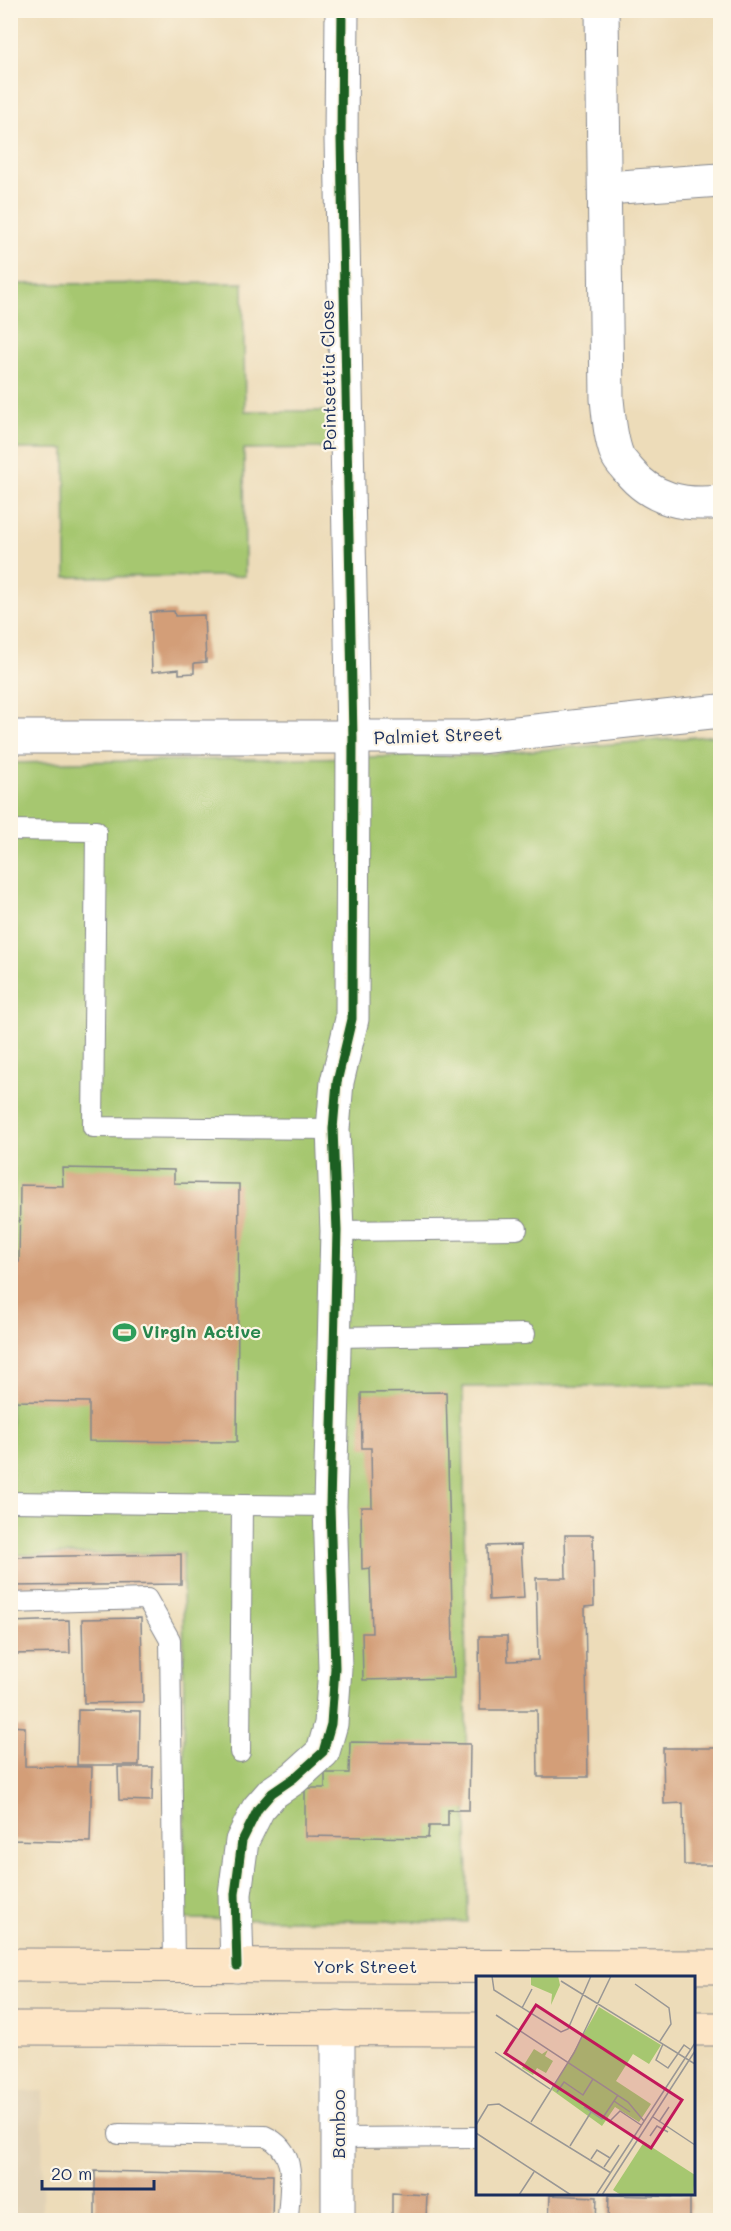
<svg xmlns="http://www.w3.org/2000/svg" width="731" height="2231" font-family="Mali,sans-serif">
<rect width="100%" height="100%" fill="#fcf5e5"/>
<filter id="ink" filterUnits="userSpaceOnUse"><feTurbulence type="fractalNoise" baseFrequency=".0167" numOctaves="2"/><feDisplacementMap in="SourceGraphic" scale="12" xChannelSelector="R" yChannelSelector="G"/><feConvolveMatrix kernelMatrix="1 2 1 2 8 2 1 2 1" color-interpolation-filters="sRGB"/></filter>
<filter id="wash" filterUnits="userSpaceOnUse"><feTurbulence type="fractalNoise" baseFrequency=".008" numOctaves="4" result="noise"/><feDisplacementMap in="SourceGraphic" scale="24" xChannelSelector="R" yChannelSelector="G"/><feGaussianBlur stdDeviation="1.35" result="paint"/><feColorMatrix in="noise" values="0 0 0 0 0 0 0 0 0 0 0 0 0 0 0 0 0 1.4 0 .05"/><feComposite in="paint" operator="in"/></filter>
<g filter="url(#wash)">
<rect width="100%" height="100%" fill="#eddcb9"/>
<polygon fill="#e1d2b6" points="43,2091 42,2220 11,2220 10,2092"/>
<g fill="#a6c770" stroke="#607b67" stroke-width="1.5">
<polygon points="243,283 245,411 331,411 331,448 244,449 245,576 66,577 65,449 11,449 10,284"/>
<polygon points="720,735 720,1385 463,1387 468,1922 185,1919 183,1553 11,1555 10,763 479,755"/>
</g>
<g id="blocks">
<g fill="#d39e78">
<polygon points="174,611 175,616 204,615 206,662 194,663 194,673 179,674 179,669 152,672 150,612"/>
<polygon points="62,1168 174,1170 174,1183 239,1184 237,1442 89,1441 89,1402 10,1401 10,1262 19,1262 20,1185 63,1186"/>
<polygon points="446,1392 454,1678 363,1680 362,1633 372,1633 370,1568 362,1569 361,1507 372,1507 371,1448 362,1448 361,1393"/>
<polygon points="565,1535 593,1535 594,1606 585,1607 588,1777 538,1777 537,1710 480,1710 479,1636 507,1636 508,1661 538,1660 536,1578 566,1578"/>
<polygon points="521,1545 524,1598 489,1600 487,1546"/>
<polygon points="181,1554 181,1584 12,1586 11,1557"/>
<polygon points="141,1618 143,1702 84,1703 82,1619"/>
<polygon points="69,1620 70,1653 10,1654 10,1622"/>
<polygon points="78,1710 140,1711 139,1765 77,1765"/>
<polygon points="10,1726 25,1727 25,1766 92,1767 90,1842 10,1840"/>
<polygon points="350,1742 470,1744 469,1810 448,1810 448,1826 429,1826 428,1838 305,1836 305,1788 325,1788 325,1773 349,1773"/>
<polygon points="663,1748 720,1748 720,1865 684,1865 683,1803 664,1804"/>
<polygon points="118,1767 153,1767 152,1801 119,1800"/>
<polygon points="95,2171 273,2175 272,2220 95,2220"/>
<polygon points="392,2193 427,2195 426,2220 392,2220"/>
<polygon points="550,2195 597,2197 596,2220 549,2220"/>
<polygon points="609,2195 690,2197 690,2220 608,2220"/>
</g>
</g>
</g>
<g filter="url(#ink)">
<use href="#blocks" fill-opacity="0" stroke="#84868c" stroke-width="1.5"/>
<g fill="none" stroke-linecap="round" stroke-linejoin="round">
<defs>
<g id="lane">
<polyline points="10,830 96,831 93,1127 333,1129"/>
<polyline points="337,1231 517,1229"/>
<polyline points="334,1337 525,1334"/>
<polyline points="10,1502 330,1506"/>
<polyline points="10,1603 147,1599 170,1640 174,1966"/>
<polyline points="240,1752 242,1505"/>
<path d="M119 2134 265 2136C300 2152 289 2187 288 2220"/>
<polyline points="339,2138 478,2137"/>
</g>
<g id="street">
<path d="M602 10 607 399C609 417 610 437 617 455 619 460 624 465 628 470 652 500 684 506 720 502"/>
<polyline points="606,188 720,180"/>
<polyline points="10,737 479,737 720,711"/>
<polyline points="237,1966 235,1894 242,1841 258,1809 272,1793 294,1778 323,1752 331,1724 335,1668 330,1506 337,1231 333,1129 337,1082 352,1019 353,738 341,139 342,10"/>
<polyline points="338,2220 338,2028"/>
</g>
<g id="secondary">
<polyline points="10,1965 720,1967"/>
<polyline points="10,2028 478,2029"/>
<polyline points="694,2029 720,2029"/>
</g>
</defs>
<use href="#lane" stroke="#84868c" stroke-width="22"/>
<use href="#street" stroke="#84868c" stroke-width="35"/>
<use href="#secondary" stroke="#84868c" stroke-width="35"/>
<use href="#lane" stroke="#fff" stroke-width="20"/>
<use href="#street" stroke="#fff" stroke-width="33"/>
<use href="#secondary" stroke="#fde5c5" stroke-width="33"/>
<defs>
<polyline id="cycleway" points="237,1966 235,1894 242,1841 258,1809 272,1793 294,1778 323,1752 331,1724 335,1668 330,1506 337,1231 333,1129 337,1082 352,1019 353,738 341,139 342,10"/>
</defs>
<use href="#cycleway" stroke="#fcf5e5" stroke-width="13"/>
<use href="#cycleway" stroke="#1b5e20" stroke-width="9"/>
</g>
</g>
<defs>
<symbol id="stadium-bare" viewBox="-9 -9 18 18"><path d="M0-5a6.5 5 0 1 0 0 10a6.5 5 0 1 0 0-10ZM-3.5-1.8h7v3.6h-7Z" fill="#2e9e5b" stroke="#fcf5e5" stroke-width="2.5" paint-order="stroke"/></symbol>
</defs>
<g fill-rule="evenodd">
<use href="#stadium-bare" x="108" y="1316" width="33" height="33"/>
</g>
<g text-anchor="middle" stroke-width="4.5" stroke-linejoin="round" paint-order="stroke">
<g font-size="18" fill="#1b2f5e" stroke="#fcf5e5">
<text transform="translate(329 375) rotate(-91)" y="6">Pointsettia Close</text>
<text transform="translate(438 736) rotate(-2)" y="6">Palmiet Street</text>
<text x="365" y="1973">York Street</text>
<text transform="translate(339 2124) rotate(-90)" y="6">Bamboo</text>
</g>
<g font-size="18" font-weight="bold" fill="#27864d" stroke="#fcf5e5" text-anchor="start">
<text x="142" y="1338">Virgin Active</text>
</g>
</g>
<g transform="translate(476 1976)">
<rect width="219" height="219" fill="#eddcb9"/>
<path d="M55 0H82L84 9 75 29 76 18 55 9ZM123 31 185 69 173 88 157 78 140 105 175 128 163 146 139 131 126 150 76 114ZM58 73 66 78 72 74 69 80 77 85 70 97 61 92 57 99 46 92ZM168 166 219 199 217 219H145L137 214Z" fill="#a6c770"/>
<path fill="none" stroke="#999795" stroke-width="1.5" d="M16 0 18 14 85 56 92 53 115 0M85 5 219 88M159 8 193 32 195 48 184 65M46 32 56 13M20 39 152 126 168 145M187 68 180 84 192 92 208 69 215 74M19 76 74 113M81 116 88 106 107 119 117 103M138 125 154 136M108 131 126 143 142 119M177 141 219 169M55 146 98 77 135 0M133 146 144 135 165 149M183 146 193 131M0 149 12 129 23 128 135 197M0 157 95 219M174 160 181 150 192 156M94 170 115 136M115 183 121 174 134 182M128 191 143 169M43 219 58 196M120 219 219 67M126 219 219 75"/>
<path fill="#c2185b" fill-opacity="0.15" stroke="#c2185b" stroke-width="3" d="M60 29 206 124 175 172 29 77Z"/>
<rect width="219" height="219" fill="none" stroke="#1b2f5e" stroke-width="3"/>
</g>
<rect width="731" height="2231" fill="none" stroke="#fcf5e5" stroke-width="36"/>
<path d="M42 2180v9h112v-9" fill="none" stroke="#1b2f5e" stroke-width="3"/>
<text x="51" y="2180" font-size="18" fill="#1b2f5e" stroke="#fcf5e5" stroke-width="4.5" paint-order="stroke">20 m</text>
</svg>
